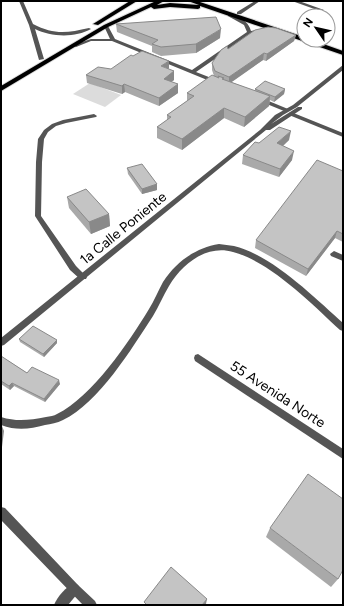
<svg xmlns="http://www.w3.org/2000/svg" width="344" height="606" font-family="Figtree,sans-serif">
<rect width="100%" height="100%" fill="#fff"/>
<polygon fill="#dcdcdc" points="90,83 121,95 105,107 73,94"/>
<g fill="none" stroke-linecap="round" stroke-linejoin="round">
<defs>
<g id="primary">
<polygon points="130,1 137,1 98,25 93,24"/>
<polygon points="156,1 164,1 157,5 170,3 199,5 188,1 197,1 304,37 304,40 312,40 343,51 343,55 200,6 200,8 198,9 170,7 154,9 151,7 108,27 1,91 1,86 104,25"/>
</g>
</defs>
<use href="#primary" stroke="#dbdbdb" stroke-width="2"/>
<g fill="#555" fill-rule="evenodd">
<path d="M19 1H23L33 24C54 35 67 33 89 28L91 29C75 38 51 37 35 29L44 59 39 60 29 25Z"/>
<polygon points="255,1 260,1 241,14 237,14 237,12"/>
<polygon points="292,1 299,1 324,10 320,11"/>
<path d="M228 14C238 14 249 22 251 31L262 29 264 30 251 34 196 72 219 81V83L217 84 112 41H91L76 47 73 45 91 39H110L104 26 106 25 108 26 115 39 192 70 247 32 244 25 228 16Z"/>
<polygon points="259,97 288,109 289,110 284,111 257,100 257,98"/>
<polygon points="291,112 343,133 343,137 289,115 289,113"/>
<polygon points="94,114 97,116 96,117 66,123 56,126 48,132 44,139 42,162 41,216 76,266 87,277 86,279 80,279 70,270 35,216 36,162 38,139 44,130 52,124 63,120"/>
<path d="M219 244C224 245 229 245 234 246 272 255 315 298 343 323V331L340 330C312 304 271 262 233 252 207 244 182 264 169 286 163 296 159 306 153 316 132 348 99 403 63 420 57 423 51 424 45 425 30 429 17 431 1 425V417C17 422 30 420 46 417 50 416 54 416 57 414 92 397 129 342 149 309 154 301 158 291 163 282 176 262 195 248 219 244Z"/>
<polygon points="334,251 343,255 343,261 331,256 330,254"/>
<polygon points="198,354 343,449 343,459 195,361 194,358 195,355"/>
<path d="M74 583 78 585 80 589 78 593 68 605H54C57 597 66 587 74 583Z"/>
</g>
<g fill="#555" fill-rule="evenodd">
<polygon points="343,65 343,70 297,107 283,115 271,124 298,107 302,107 302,109 270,130 266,130 4,345 1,346 1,338 260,130 275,115 293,105"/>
<polygon points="1,507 5,508 78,585 95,601 97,605 83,605 1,520"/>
</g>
<use href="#primary" fill="#000" fill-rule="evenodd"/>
</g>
<g fill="#a9a9a9">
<polygon points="116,24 220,38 196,53 161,56 152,52 152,46 117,32"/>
<polygon points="296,35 294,41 266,61 263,60 231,82 255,91 255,89 285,89 284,94 274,102 270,100 269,106 244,127 224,118 182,150 157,138 157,127 167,120 167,115 187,101 187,93 214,76 212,70 212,63 228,49"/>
<polygon points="169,69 174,71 174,80 171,82 178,84 178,93 159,106 125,92 122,94 87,83 86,75"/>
<polygon points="289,140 283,146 292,160 279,177 242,164 243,155 259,143"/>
<polygon points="127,168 157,184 157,190 142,194 128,174"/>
<polygon points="343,171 343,242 335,238 306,276 255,248 256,240"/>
<polygon points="67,197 109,214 110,226 91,234 69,208"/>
<polygon points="19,339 57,340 57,343 44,357 20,342"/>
<polygon points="1,356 27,373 60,384 45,402 14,386 10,390 1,384"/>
<polygon points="270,528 338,579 331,587 266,537"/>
</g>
<g fill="#898989">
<polygon points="221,29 220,38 196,53 196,44"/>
<polygon points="296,35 294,41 266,61 267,54"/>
<polygon points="264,53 263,60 229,84 229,77"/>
<polygon points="169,61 169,69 161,66"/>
<polygon points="174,71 174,80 164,87 164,79"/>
<polygon points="124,84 125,92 122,94 122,86"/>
<polygon points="178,84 178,93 159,106 159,98"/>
<polygon points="285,89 284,94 274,102 275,97"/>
<polygon points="270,96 269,106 244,127 245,117"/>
<polygon points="224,108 224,118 182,150 182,139"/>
<polygon points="291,131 289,140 276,152 277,143"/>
<polygon points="294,151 292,160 279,177 280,169"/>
<polygon points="157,184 157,190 142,194 142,189"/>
<polygon points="109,214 110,226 91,234 89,222"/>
<polygon points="337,231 335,238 306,276 308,269"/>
<polygon points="57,340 57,343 44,357 43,354"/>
<polygon points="59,380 60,384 45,402 44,399"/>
<polygon points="12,383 14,386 10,390 9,386"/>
<polygon points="2,426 4,431 2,447 1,446 1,432"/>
<polygon points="207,599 206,604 205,605 202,605"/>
</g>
<g fill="#c4c4c4" stroke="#898989">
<polygon points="216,17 221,29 196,44 161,47 152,44 158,40 116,24"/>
<polygon points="268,27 276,28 296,35 267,54 264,53 229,77 215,71 212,63 221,50 227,46 228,49 255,30"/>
<polygon points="142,51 169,61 161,66 174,71 164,79 178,84 159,98 124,84 122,86 86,75 98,67 111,69 131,55 133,56"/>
<polygon points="212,75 219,78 218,76 224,78 222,79 270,96 245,117 224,108 182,139 157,127 171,117 167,115 194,96 187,93"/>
<polygon points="265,81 285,89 275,97 255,89"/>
<polygon points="279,127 291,131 277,143 294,151 280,169 243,155 255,142 259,143"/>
<polygon points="317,160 343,171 343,234 337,231 308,269 256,240"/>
<polygon points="142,164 157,184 142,189 127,168"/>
<polygon points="86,189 109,214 89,222 67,197"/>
<polygon points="33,326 57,340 43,354 19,339"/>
<polygon points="1,356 27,373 32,367 59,380 44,399 12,383 9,386 1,381"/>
<polygon points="308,474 343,499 343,570 338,579 270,528"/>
<polygon points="171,567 207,599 202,605 147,605 144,602"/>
</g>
<g text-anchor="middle" stroke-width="3" stroke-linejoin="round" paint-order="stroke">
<g font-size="14" fill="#000" stroke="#fff">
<text transform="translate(123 228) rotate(-39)" y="5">1a Calle Poniente</text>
<text transform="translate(278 394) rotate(33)" y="5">55 Avenida Norte</text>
</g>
</g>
<rect width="344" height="606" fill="none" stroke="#000000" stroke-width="4"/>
<g transform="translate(316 28) rotate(304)"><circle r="19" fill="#ffffff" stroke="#999999"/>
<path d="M0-3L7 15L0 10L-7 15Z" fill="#000000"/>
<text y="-6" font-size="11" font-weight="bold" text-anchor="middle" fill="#000000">N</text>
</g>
</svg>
